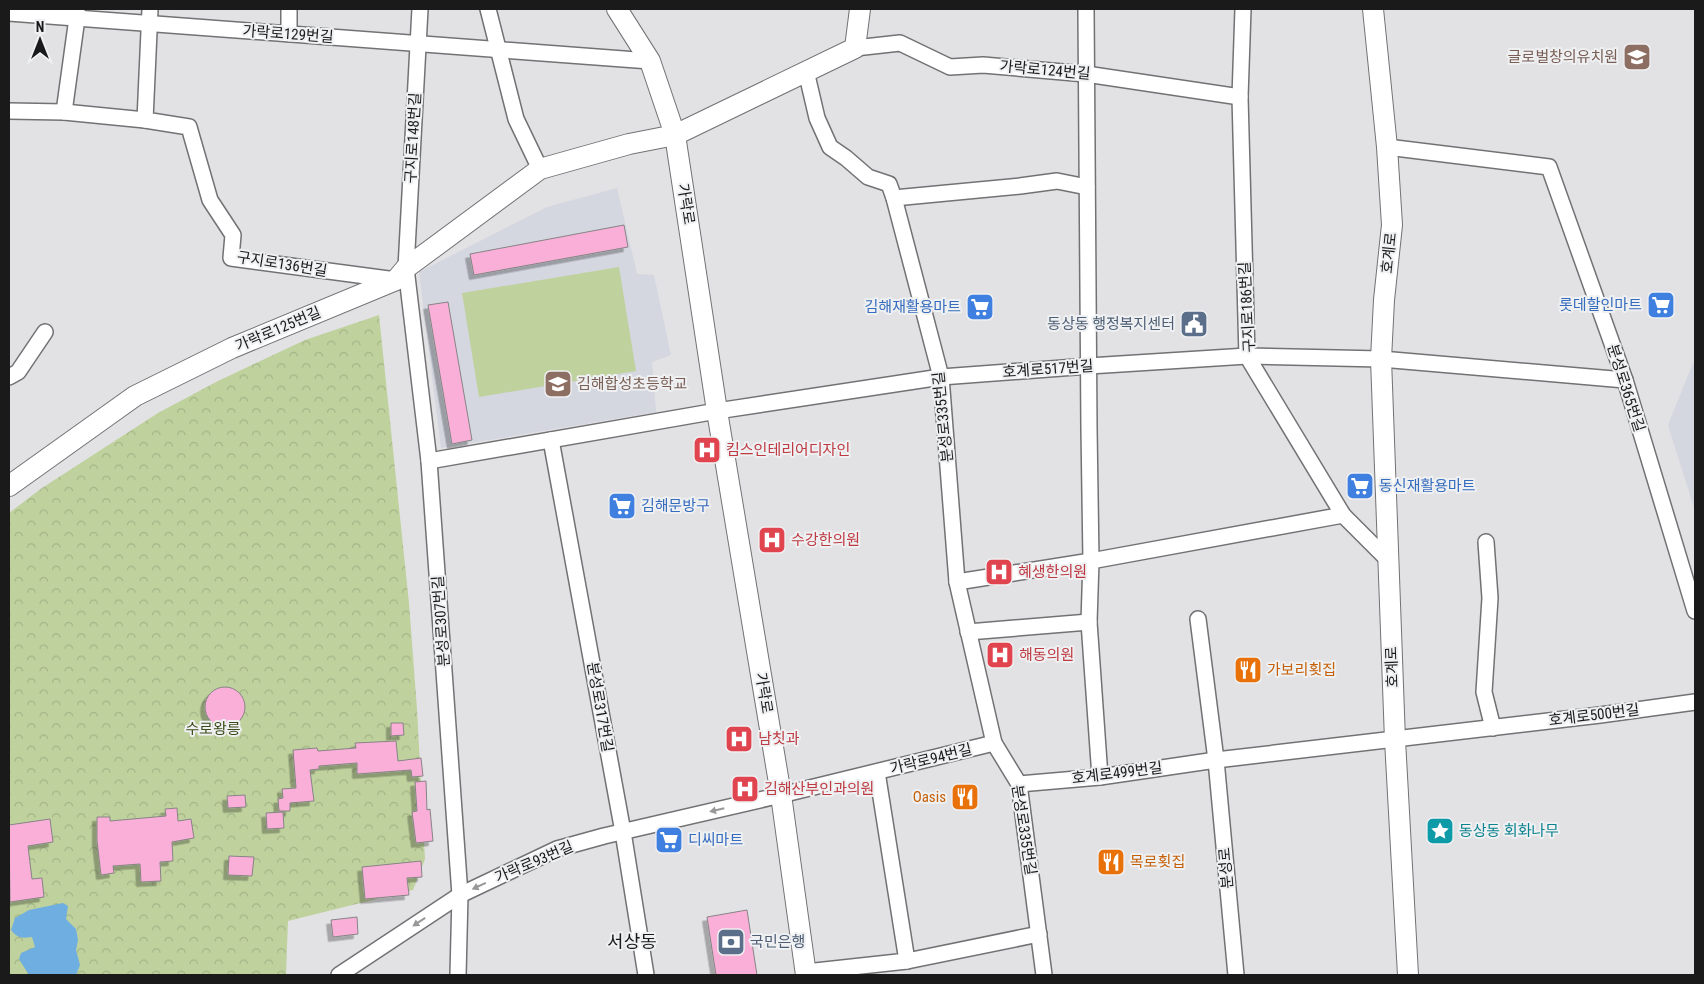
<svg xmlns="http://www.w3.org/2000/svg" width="1704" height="984" font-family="'Roboto Condensed','Noto Sans KR',sans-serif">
<defs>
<pattern id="park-crowns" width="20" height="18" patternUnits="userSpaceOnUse" patternTransform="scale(1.25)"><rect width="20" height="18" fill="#bfd29d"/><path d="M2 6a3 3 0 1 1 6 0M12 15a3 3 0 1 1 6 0" fill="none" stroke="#a4b487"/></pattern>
<filter id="shadow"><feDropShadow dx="-4.5" dy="4.5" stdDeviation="0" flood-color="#0004"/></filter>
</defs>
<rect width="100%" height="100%" fill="#e2e2e5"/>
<g fill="#d4d6e0">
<polygon points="617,188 637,274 654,275 671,355 652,362 656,412 441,448 419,272 547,207"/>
<polygon points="1695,358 1695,511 1668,425"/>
</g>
<polygon fill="url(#park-crowns)" points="379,315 409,603 417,709 425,859 413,890 288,921 286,975 9,975 9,513 42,488 158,413 216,382 305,340"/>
<polygon fill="#bfd29d" points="619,267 636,371 479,397 462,293"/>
<path fill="#6eaee0" d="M63 903 68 906 66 919 76 929 78 940 76 950 80 965 76 975H29L19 959 21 953 35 947 32 937C22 938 18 939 11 930L15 918 29 910Z"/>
<g fill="#f9afd7" stroke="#878485" filter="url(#shadow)">
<polygon points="624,225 628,247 474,275 470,254"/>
<polygon points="448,302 472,440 452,444 428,305"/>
<circle cx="225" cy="707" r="20"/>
<polygon points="391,723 403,723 404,735 391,736"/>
<polygon points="396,741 398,761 421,758 423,776 412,777 411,770 357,774 357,763 319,766 319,769 310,770 314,801 290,803 290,811 279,811 278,799 283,798 282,789 296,788 293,750 317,748 318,751 356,748 355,743"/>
<polygon points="426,781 427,810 430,809 433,841 416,843 412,812 417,811 415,782"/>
<polygon points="245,795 246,807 228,808 227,796"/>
<polygon points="177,808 178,821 191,819 194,838 172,842 173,861 160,862 161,881 141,882 140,864 113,866 114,873 101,875 97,841 97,817 110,817 110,821 166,816 165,809"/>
<polygon points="283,812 284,828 267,829 266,813"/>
<polygon points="50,819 53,842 28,846 32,879 42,878 44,897 10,902 9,825"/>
<polygon points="229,856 254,857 252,876 228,875"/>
<polygon points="421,861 422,877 407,878 409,895 365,899 362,867"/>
<polygon points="747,910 757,975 716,975 707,917"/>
<polygon points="357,917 358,934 333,937 331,920"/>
</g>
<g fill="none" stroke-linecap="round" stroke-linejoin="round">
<defs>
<g id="street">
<polyline points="150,9 145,120 189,127 210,200 233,235 231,258 396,280"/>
<polyline points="289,9 289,34"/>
<polyline points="420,9 406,268 429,461 460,895 458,975"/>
<polyline points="488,9 516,119 540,169"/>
<polyline points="1086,9 1089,428 1091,561 1089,622 1100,777"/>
<polyline points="1243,9 1240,97 1247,356 1343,515 1389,561"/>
<polyline points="9,13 650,61"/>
<polyline points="855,48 900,43 950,67 983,65 1086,74 1240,97"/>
<polyline points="806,71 817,118 830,147 846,158 868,177 889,184 894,198 941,377 957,582 994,743 1019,784 1044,975"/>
<polyline points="9,111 64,112 145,120"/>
<polyline points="64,112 77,18 77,9"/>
<polyline points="1387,147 1549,167 1625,380 1695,611"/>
<polyline points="894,198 1020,186 1057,181 1087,187"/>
<polyline points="9,377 18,372 45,332"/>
<polyline points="551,440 623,832 646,975"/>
<polyline points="429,461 717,411 941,377 1089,366 1247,356 1381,359 1625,380"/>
<polyline points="1486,542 1490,598 1484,692 1493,728"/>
<polyline points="957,582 1091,561 1343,515"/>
<polyline points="1198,619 1216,760 1236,975"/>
<polyline points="968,632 1089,622"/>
<polyline points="1019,784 1100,777 1216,760 1600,715 1695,702"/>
<polyline points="907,961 1039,934"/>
<polyline points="806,972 907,961 877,772"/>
<polyline points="339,975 460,895 557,849 604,836 781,795 994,743"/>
</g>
<g id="secondary">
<polyline points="617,9 650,61 675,135 717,411 781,795 806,975"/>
<polyline points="1373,9 1387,147 1392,225 1384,300 1381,359 1395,740 1408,975"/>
<polyline points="9,486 135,396 232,348 396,280 406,268 540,169 629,144 675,135 855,48 860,9"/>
</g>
</defs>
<use href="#street" stroke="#727275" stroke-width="18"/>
<use href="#secondary" stroke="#727275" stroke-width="22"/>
<use href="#street" stroke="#fff" stroke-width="15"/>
<use href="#secondary" stroke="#fff" stroke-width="20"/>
</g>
<defs><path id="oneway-solid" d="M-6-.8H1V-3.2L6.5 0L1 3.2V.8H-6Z" transform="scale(1.25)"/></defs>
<g fill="#989898">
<use href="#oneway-solid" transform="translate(717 810) rotate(167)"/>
<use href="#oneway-solid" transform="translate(479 886) rotate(155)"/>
<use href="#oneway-solid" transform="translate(419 922) rotate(146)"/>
</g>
<defs>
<symbol id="school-square" viewBox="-11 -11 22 22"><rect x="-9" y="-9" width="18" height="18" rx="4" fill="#8d6e63" stroke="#eff0f2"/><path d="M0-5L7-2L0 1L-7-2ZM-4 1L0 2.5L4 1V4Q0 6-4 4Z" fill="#fff"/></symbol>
<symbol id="supermarket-square" viewBox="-11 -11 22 22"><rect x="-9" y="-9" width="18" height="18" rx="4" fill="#3f7fe0" stroke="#eff0f2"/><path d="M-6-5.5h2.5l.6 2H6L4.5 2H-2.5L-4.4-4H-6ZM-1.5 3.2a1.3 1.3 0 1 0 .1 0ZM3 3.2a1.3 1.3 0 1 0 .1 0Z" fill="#fff"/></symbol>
<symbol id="civic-square" viewBox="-11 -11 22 22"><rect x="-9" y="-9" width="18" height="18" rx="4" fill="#5c6f8a" stroke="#eff0f2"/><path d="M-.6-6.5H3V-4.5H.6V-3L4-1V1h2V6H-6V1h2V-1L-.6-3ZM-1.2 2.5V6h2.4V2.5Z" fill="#fff"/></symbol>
<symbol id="hospital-square" viewBox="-11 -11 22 22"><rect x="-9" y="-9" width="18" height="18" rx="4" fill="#e0444e" stroke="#eff0f2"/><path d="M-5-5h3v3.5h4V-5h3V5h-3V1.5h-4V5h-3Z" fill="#fff"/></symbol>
<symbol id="restaurant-square" viewBox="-11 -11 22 22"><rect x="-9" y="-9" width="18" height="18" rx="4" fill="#e8710a" stroke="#eff0f2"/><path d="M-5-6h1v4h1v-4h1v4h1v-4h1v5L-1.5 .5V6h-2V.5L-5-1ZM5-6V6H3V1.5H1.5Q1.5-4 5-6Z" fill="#fff"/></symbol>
<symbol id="sight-square" viewBox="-11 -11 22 22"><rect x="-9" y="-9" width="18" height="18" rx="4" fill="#0f9aa8" stroke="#eff0f2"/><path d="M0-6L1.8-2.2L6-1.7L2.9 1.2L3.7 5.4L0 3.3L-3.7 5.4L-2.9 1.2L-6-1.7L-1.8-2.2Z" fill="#fff"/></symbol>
<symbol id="bank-square" viewBox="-11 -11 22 22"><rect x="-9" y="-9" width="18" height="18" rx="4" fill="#5c6f8a" stroke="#eff0f2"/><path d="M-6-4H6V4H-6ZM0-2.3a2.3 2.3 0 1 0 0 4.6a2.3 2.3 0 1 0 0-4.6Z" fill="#fff"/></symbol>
</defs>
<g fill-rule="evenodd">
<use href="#school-square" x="1621" y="41" width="32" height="32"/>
<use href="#supermarket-square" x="1645" y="289" width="32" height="32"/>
<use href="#supermarket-square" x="964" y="291" width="32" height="32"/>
<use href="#civic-square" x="1178" y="308" width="32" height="32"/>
<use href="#school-square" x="542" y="368" width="32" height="32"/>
<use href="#hospital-square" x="691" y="434" width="32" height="32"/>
<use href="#supermarket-square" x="1344" y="470" width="32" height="32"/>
<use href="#supermarket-square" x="606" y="490" width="32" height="32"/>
<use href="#hospital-square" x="756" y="524" width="32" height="32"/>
<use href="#hospital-square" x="983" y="556" width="32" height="32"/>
<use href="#hospital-square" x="984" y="639" width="32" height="32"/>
<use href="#restaurant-square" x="1232" y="654" width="32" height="32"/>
<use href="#hospital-square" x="723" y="723" width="32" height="32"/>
<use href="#hospital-square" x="729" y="773" width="32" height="32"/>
<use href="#restaurant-square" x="949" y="781" width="32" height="32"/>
<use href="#sight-square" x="1424" y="815" width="32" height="32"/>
<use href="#supermarket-square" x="653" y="824" width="32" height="32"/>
<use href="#restaurant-square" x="1095" y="846" width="32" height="32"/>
<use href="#bank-square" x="715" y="926" width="32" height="32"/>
</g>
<g text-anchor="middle" stroke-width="4" stroke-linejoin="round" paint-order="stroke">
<g font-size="15" fill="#1a1a1b" stroke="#eff0f2">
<text transform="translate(288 34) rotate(4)" y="5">가락로129번길</text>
<text transform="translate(1045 70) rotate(5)" y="5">가락로124번길</text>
<text transform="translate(413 138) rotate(-87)" y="5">구지로148번길</text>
<text transform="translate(686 204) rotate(81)" y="5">가락로</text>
<text transform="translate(1389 253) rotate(-84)" y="5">호계로</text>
<text transform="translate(282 264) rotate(9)" y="5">구지로136번길</text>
<text transform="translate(1247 307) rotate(-93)" y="5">구지로186번길</text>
<text transform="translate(278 329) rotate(-23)" y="5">가락로125번길</text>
<text transform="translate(1048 369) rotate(-4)" y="5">호계로517번길</text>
<text transform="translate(1626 388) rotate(72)" y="5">분성로365번길</text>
<text transform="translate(943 417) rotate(-96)" y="5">분성로335번길</text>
<text transform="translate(441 621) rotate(-94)" y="5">분성로307번길</text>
<text transform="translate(1392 667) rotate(-92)" y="5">호계로</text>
<text transform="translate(764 693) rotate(81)" y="5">가락로</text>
<text transform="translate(600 707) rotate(80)" y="5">분성로317번길</text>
<text transform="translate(1594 715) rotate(-7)" y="5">호계로500번길</text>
<text transform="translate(931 759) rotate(-14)" y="5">가락로94번길</text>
<text transform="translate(1117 773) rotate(-7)" y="5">호계로499번길</text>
<text transform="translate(1024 830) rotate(81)" y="5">분성로335번길</text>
<text transform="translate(534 862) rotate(-23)" y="5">가락로93번길</text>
<text transform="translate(1226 868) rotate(-95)" y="5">분성로</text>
</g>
<g font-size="15" fill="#785e54" stroke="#eff0f2" text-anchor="end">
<text x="1618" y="62">글로벌창의유치원</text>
<text x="577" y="389" text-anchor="start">김해합성초등학교</text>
</g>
<g font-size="15" fill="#366cbe" stroke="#eff0f2" text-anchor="start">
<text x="1642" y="310" text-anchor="end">롯데할인마트</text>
<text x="961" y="312" text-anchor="end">김해재활용마트</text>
<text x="1379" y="491">동신재활용마트</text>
<text x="641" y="511">김해문방구</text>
<text x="688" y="845">디씨마트</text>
</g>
<g font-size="15" fill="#4e5e75" stroke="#eff0f2" text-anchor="end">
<text x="1175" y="329">동상동 행정복지센터</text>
<text x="750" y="947" text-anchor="start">국민은행</text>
</g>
<g font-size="15" fill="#be3a42" stroke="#eff0f2" text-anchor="start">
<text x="726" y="455">킴스인테리어디자인</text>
<text x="791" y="545">수강한의원</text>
<text x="1018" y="577">혜생한의원</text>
<text x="1019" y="660">해동의원</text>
<text x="758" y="744">남칫과</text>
<text x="764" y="794">김해산부인과의원</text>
</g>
<g font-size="15" fill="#c56008" stroke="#eff0f2" text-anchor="start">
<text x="1267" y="675">가보리횟집</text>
<text x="946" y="802" text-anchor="end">Oasis</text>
<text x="1130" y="867">목로횟집</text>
</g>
<g font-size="15" fill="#3c4c18" stroke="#eff0f2">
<text x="213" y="734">수로왕릉</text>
</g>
<g font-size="15" fill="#0d838f" stroke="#eff0f2" text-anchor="start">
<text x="1459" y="836">동상동 회화나무</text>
</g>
<g font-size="18" fill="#1a1a1b" stroke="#eff0f2">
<text x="632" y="948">서상동</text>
</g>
</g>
<rect width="1704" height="984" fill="none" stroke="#1a1a1b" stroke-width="20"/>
<g transform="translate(40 40)" stroke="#eff0f2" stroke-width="4" paint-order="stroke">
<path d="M0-4L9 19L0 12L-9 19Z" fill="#1a1a1b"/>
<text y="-8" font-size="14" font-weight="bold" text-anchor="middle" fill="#1a1a1b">N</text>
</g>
</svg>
